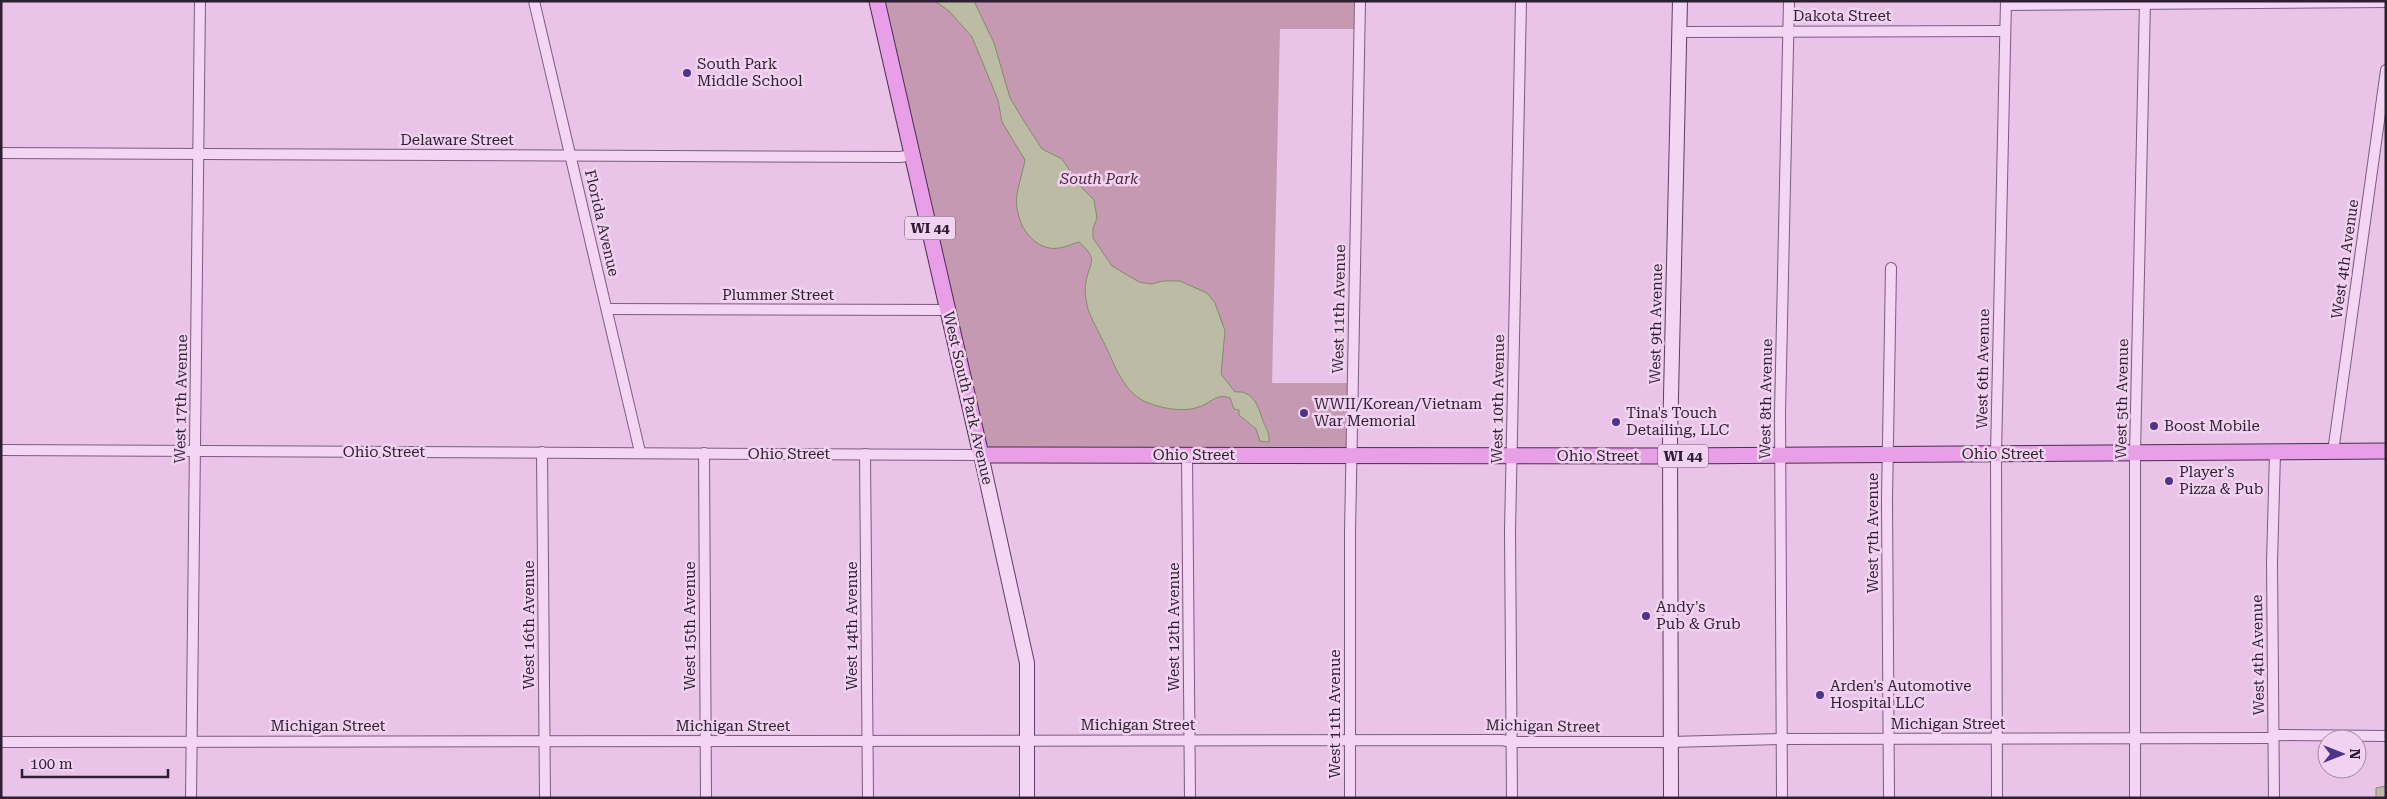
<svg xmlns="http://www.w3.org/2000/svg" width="2387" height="799" font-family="'Roboto Serif',serif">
<rect width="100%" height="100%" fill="#e9c3e8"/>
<polygon fill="#c599b2" points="876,1 1360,1 1360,29 1280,29 1272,383 1353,383 1351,455 981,455"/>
<g fill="#bcbca5" stroke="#87896d">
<path d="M935 1H974L994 43 1010 98 1024 121 1042 149 1062 159 1080 186 1094 200 1097 218 1093 228V238L1112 266 1139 282 1151 284 1163 281H1180L1207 293 1215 303 1225 331 1221 374 1235 392C1252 390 1258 405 1262 418 1265 428 1270 432 1269 442L1260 441 1256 429 1239 415V410L1234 409 1230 398C1216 393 1211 403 1199 407 1184 413 1160 408 1146 402 1121 391 1113 359 1101 337 1097 328 1091 319 1088 309 1086 301 1084 290 1086 282 1089 262 1100 261 1079 242 1070 245 1059 250 1049 248 1026 243 1014 216 1017 194 1019 183 1023 171 1025 160L1002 122 998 100 972 37 949 11Z"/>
<polygon points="2386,786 2386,798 2376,798 2376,788"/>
</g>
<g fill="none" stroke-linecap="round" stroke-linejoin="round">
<defs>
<g id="street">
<polyline points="534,1 640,452"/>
<polyline points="2006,5 2386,2"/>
<polyline points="1679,32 2005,31"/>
<polyline points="1,153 900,157 913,155"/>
<polyline points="608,309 948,310"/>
<polyline points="1,450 981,455"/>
<polyline points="542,452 545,798"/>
<polyline points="2333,452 2386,70"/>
<polyline points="704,453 706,798"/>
<polyline points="865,454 868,798"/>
<polyline points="1187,455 1190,798"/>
<polyline points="2274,735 2386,736"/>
<polyline points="1,742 1502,740 1512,742 1671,742 1782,739 2274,738"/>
<polyline points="191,798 200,1"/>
<polyline points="1350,798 1350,532 1360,1"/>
<polyline points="1512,798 1510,531 1521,1"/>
<polyline points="1782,798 1780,413 1789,1"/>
<polyline points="1889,798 1887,499 1891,268"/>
<polyline points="1997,798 1996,454 2006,1"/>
<polyline points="2135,798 2135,454 2145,1"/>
<polyline points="2274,798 2272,563 2275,453"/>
</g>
<g id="secondary">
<polyline points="981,455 1027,663 1027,798"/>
<polyline points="1671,798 1670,440 1680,1"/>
</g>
<polyline id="primary" points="877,1 981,455 1670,456 2386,451"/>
</defs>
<use href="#street" stroke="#7b5c81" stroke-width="12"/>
<use href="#secondary" stroke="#5c3f63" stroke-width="16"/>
<use href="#primary" stroke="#48304f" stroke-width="17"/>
<use href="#street" stroke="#f4d5f4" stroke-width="10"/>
<use href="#secondary" stroke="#f4d5f4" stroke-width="14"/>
<use href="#primary" stroke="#e89fe8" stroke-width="15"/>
</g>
<g fill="#4d3389" stroke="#f1d2f0" stroke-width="2">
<circle cx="687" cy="73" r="5"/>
<circle cx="1304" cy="413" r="5"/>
<circle cx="1616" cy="422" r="5"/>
<circle cx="2154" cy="426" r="5"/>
<circle cx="2169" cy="481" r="5"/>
<circle cx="1646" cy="616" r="5"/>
<circle cx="1820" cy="695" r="5"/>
</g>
<g text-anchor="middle" stroke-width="5" stroke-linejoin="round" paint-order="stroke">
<g fill="#f1d2f0" stroke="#68546b" stroke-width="1">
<rect x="905" y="216.5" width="50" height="23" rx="4"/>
<rect x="1658" y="444.5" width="50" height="23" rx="4"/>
</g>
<g font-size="14" font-weight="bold" fill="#2e1e32">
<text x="930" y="233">WI 44</text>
<text x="1683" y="461">WI 44</text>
</g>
<g font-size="15" fill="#2e1e32" stroke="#f1d2f0">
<text x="1842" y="21">Dakota Street</text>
<text x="457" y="145">Delaware Street</text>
<text transform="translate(602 223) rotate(77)" y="5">Florida Avenue</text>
<text transform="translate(2345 259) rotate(-82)" y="5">West 4th Avenue</text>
<text x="778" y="300">Plummer Street</text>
<text transform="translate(1339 309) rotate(-89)" y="5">West 11th Avenue</text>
<text transform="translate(1656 324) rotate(-89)" y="5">West 9th Avenue</text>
<text transform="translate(1983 369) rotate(-89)" y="5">West 6th Avenue</text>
<text transform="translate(968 398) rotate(77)" y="5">West South Park Avenue</text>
<text transform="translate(181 399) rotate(-89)" y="5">West 17th Avenue</text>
<text transform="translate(1498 399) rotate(-89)" y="5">West 10th Avenue</text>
<text transform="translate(1766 399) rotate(-89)" y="5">West 8th Avenue</text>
<text transform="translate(2122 399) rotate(-89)" y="5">West 5th Avenue</text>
<text x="384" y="457">Ohio Street</text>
<text x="789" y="459">Ohio Street</text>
<text x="2003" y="459">Ohio Street</text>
<text x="1194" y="460">Ohio Street</text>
<text x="1598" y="461">Ohio Street</text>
<text transform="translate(1873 533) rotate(-90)" y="5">West 7th Avenue</text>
<text transform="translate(529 625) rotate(-90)" y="5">West 16th Avenue</text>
<text transform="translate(690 626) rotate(-90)" y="5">West 15th Avenue</text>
<text transform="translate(852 626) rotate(-90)" y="5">West 14th Avenue</text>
<text transform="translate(1174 627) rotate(-90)" y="5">West 12th Avenue</text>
<text transform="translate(2258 655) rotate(-91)" y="5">West 4th Avenue</text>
<text transform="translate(1335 714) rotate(-90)" y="5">West 11th Avenue</text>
<text x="1948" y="729">Michigan Street</text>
<text x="1138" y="730">Michigan Street</text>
<text x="328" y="731">Michigan Street</text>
<text x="733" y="731">Michigan Street</text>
<text transform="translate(1543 726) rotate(1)" y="5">Michigan Street</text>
</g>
<g font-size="15" fill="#2e1e32" stroke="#f1d2f0" text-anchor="start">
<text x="697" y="69">South Park<tspan x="697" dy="17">Middle School</tspan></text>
<text x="1314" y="409">WWII/Korean/Vietnam<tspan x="1314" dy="17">War Memorial</tspan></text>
<text x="1626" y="418">Tina's Touch<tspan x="1626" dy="17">Detailing, LLC</tspan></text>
<text x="2164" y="431">Boost Mobile</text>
<text x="2179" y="477">Player's<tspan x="2179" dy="17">Pizza &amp; Pub</tspan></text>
<text x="1656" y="612">Andy's<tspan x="1656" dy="17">Pub &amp; Grub</tspan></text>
<text x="1830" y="691">Arden's Automotive<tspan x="1830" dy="17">Hospital LLC</tspan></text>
</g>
<g font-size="15" font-style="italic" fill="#4d2737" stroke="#f1d2f0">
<text x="1099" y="184">South Park</text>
</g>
</g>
<rect width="2387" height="799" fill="none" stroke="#2e1e32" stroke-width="5"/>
<g transform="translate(2342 754) rotate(90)"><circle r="24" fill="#f1d2f0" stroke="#a38aa4"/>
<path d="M0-4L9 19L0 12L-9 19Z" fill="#4d3389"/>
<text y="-8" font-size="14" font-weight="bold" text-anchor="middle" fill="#2e1e32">N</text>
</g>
<path d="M22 769v8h146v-8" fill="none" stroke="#2e1e32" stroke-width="2.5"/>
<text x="30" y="769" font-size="15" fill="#2e1e32" stroke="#f1d2f0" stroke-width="4" paint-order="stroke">100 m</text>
</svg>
